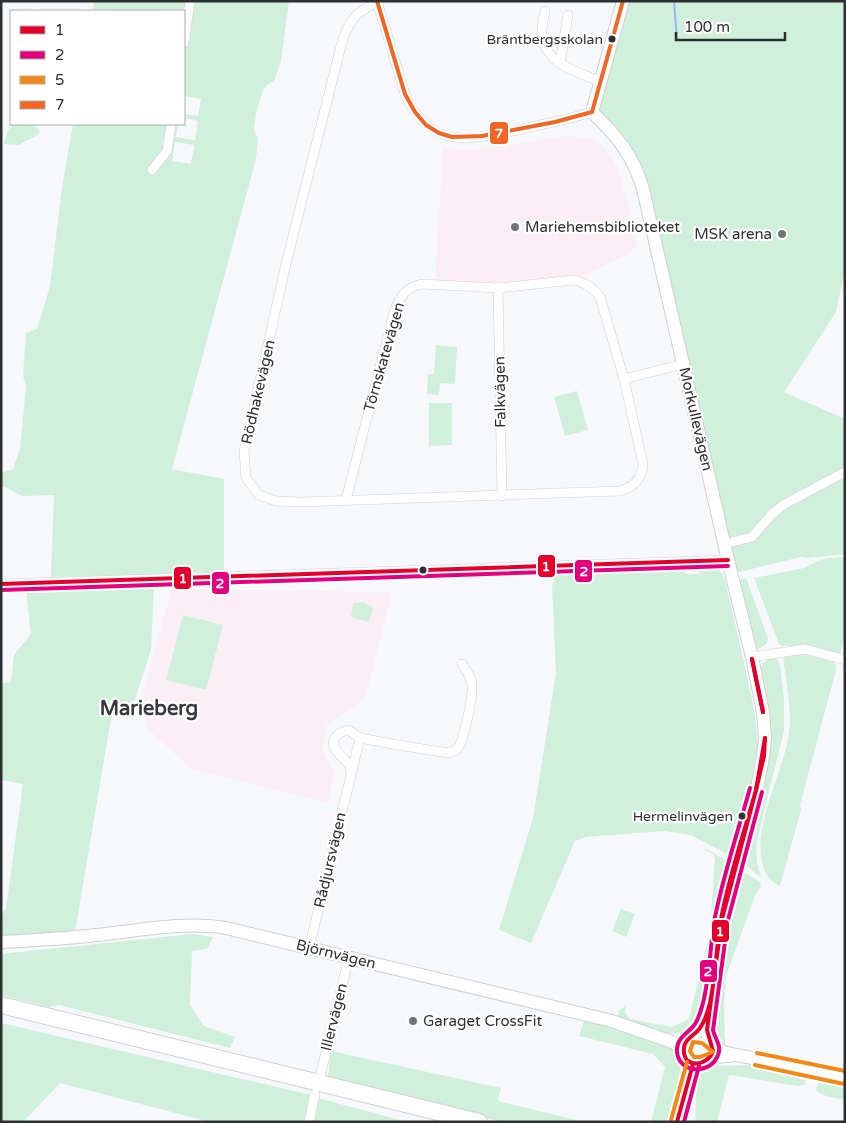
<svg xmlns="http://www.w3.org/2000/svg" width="846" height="1123" font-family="'Varela Round',sans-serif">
<rect width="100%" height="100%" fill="#f7f8fb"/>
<g fill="#fbeef5">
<polygon points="566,136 591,139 598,142 611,156 617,168 626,198 636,243 634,249 627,255 574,280 535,283 435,285 443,147 458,150 481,149"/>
<polygon points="172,589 392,592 365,699 327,724 322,750 334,773 328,803 190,768 147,728 141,701"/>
</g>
<g fill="#d0f0dc" fill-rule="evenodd">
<path d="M94 1H289L281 61 274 81 267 85 262 93 256 113 254 130 258 138 256 159 172 469 224 479V573L51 577 54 495 22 496 5 487H1V473L13 469 20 449 26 386 23 376 26 333 37 329 50 286 62 187 73 124H178L176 137 195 140 198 121 184 118V114L198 116 201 99 184 96V11H93ZM175 142 194 145 191 164 172 161Z"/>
<polygon points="623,1 845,1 845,270 836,312 784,392 845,419 845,554 808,558 801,557 731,574 639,174 592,112"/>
<polygon points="12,124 32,124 40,131 39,134 18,145 4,144 7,133"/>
<polygon points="436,345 457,347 455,384 440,383 439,395 427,394 428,374 434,374"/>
<polygon points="577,391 588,430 565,436 554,397"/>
<polygon points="429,403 452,403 452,445 429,446"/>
<polygon points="845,557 845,634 840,655 804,645 782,646 779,644 754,578 804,568 813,563 827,558"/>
<path d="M699 567C711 568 720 567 725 579L751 694 755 716 758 745 751 783 739 819 730 856 691 835 664 831 586 837 575 841 531 943 499 930 533 818 556 673 552 586 556 574 684 568 685 574H699Z"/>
<polygon points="746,578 768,638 767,643 759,649 752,644 737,581"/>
<polygon points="154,584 151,650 133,705 112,713 75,932 1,937 1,916 6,909 23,784 1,780 1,683 11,682 14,655 31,634 26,591"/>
<polygon points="363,602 373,608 369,622 351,617 353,603"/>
<polygon points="183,615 223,625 206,690 166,680"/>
<path d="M795 654H804L833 662 836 665V670L800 805 801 810 780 886C776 884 771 881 768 877 744 838 784 774 789 733 792 708 786 682 783 657Z"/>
<polygon points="770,659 776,659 780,664 781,672 784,699 784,731 756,844 757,862 761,877 741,862 760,807 762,787 761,671 762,663"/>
<path d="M705 848 729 862C722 891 715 919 711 948 708 969 708 991 700 1012 697 1019 691 1029 683 1032 664 1038 639 1025 620 1020L618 1016 619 1010 626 1006 625 1013 630 1019 672 1027 689 1019 710 932 715 859 713 854 704 849Z"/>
<path d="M738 868 760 882 761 886 754 898 726 976 724 1004 725 1044C722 1043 721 1042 719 1040 706 1017 732 898 738 868Z"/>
<polygon points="621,909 635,914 626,937 612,931"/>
<polygon points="192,934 213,937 207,949 192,951 190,1005 204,1026 235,1037 230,1048 59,1005 49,1007 1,995 1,954"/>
<path d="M584 1021C604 1025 664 1037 676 1052 679 1056 681 1062 683 1066L670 1122H651L665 1067 653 1054 579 1036Z"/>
<polygon points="1,1023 311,1095 304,1122 210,1122 60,1083 23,1122 1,1122"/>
<polygon points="331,1051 501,1088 498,1101 584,1122 502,1122 328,1078"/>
<polygon points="752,1065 804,1072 807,1077 804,1085 798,1086 729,1075 717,1122 695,1122 697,1079 705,1066"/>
<path d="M823 1078 845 1082V1100C835 1098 823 1097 816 1090L819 1081Z"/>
<polygon points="318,1098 408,1122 313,1122"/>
</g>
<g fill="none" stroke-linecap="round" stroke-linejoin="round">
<polyline stroke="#96b8f0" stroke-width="2" points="674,1 677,40"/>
<defs>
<g id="street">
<path d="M377 1 405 94C431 150 467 140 518 130 543 124 567 120 592 112"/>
<path d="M545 11C544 18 541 27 542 34 544 64 577 72 600 81"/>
<polyline points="184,43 190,1"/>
<polyline points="560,63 568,15"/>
<polyline points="152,170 167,151 171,124"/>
<polyline points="498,288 502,496"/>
<polyline points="624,379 683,364"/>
<path d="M346 500 394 312C400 297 405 288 421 284L498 288 574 280C586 283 592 287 600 297L624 379 643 464C642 479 634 487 620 491L301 502 276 501 259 495 246 478 244 452 286 264 342 42C351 16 356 13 379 1"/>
<polyline points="724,544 752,537 772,514 783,505 845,472"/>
<polyline points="1,584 728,560"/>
<polyline points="752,657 805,649 845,660"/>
<path d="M351 773C350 770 350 767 349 765 346 760 341 757 338 753 328 741 336 733 348 730L360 738 398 745 448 753C452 752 456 751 458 748 464 740 473 696 472 686 472 678 467 671 462 664"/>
<polyline points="309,948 360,738"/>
<polyline points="320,1077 349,957"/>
<polyline points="309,1122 315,1094"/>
</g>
<g id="secondary">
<path d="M623 1 592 112C617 136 633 155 643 189L728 560 752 657 763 712 765 738 763 757 758 783 722 919 709 1009 702 1024 699 1030 689 1037 684 1045 683 1051 686 1058 689 1061 699 1065 717 1057 734 1055"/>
<path d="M1 942C33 940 65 939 96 935 138 931 183 921 226 928L612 1021 675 1043 683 1051"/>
<polyline points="708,1019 708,1038 718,1049 726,1053 794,1066 845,1078"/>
<polyline points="677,1122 693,1064"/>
</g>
<polyline id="highway" points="1,1005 479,1122"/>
</defs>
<use href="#street" stroke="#cfd0d2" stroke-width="10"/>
<use href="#secondary" stroke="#cfd0d2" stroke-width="14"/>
<use href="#highway" stroke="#cfd0d2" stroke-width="18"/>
<use href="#street" stroke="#fefefe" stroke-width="9"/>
<use href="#secondary" stroke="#fefefe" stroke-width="12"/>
<use href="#highway" stroke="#fefefe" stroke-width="16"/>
<defs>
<g id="bus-1">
<polyline points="1,584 728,560"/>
<polyline points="752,659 763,712"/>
<polyline points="752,659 763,712"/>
<path d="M756 790 722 919 707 1030 713 1051C708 1066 685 1069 684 1052 682 1039 695 1036 700 1028 705 1021 708 1011 710 1003 716 975 716 947 721 919 729 876 744 833 756 790Z"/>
<polyline points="756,790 765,738"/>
<polyline points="756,790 764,756 765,738"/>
<polyline points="677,1122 693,1064"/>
</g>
<g id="bus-2">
<polyline points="1,590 728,566"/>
<path d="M750 788C738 831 724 873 715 917 710 945 710 975 703 1003 701 1010 699 1018 695 1024 688 1034 676 1037 677 1052 679 1074 711 1075 718 1055 722 1046 715 1039 713 1030L728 920 762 792"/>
<polyline points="684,1122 699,1066"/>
</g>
<g id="bus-3">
<polygon points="693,1042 702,1043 713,1052 700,1057 694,1057 690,1051"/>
<polyline points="757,1053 845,1071"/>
<polyline points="755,1065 844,1084"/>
<polyline points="671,1120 687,1062"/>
</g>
<polyline id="bus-4" points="377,1 405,94 415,112 426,125 439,133 452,137 482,136 555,122 592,112 623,1"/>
</defs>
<use href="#bus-1" stroke="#fff" stroke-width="8"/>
<use href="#bus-2" stroke="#fff" stroke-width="8"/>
<use href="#bus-3" stroke="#fff" stroke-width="8"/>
<use href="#bus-4" stroke="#fff" stroke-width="8"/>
<use href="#bus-1" stroke="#e4002b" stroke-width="4"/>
<use href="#bus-2" stroke="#e5007d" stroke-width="4"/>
<use href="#bus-3" stroke="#f68712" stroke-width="4"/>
<use href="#bus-4" stroke="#f26522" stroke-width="4"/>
</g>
<g fill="#2e2f30" stroke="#fff" stroke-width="2">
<circle cx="612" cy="39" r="4.5"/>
<circle cx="423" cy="570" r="4.5"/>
<circle cx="742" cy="816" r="4.5"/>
</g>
<g fill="#747577" stroke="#fff" stroke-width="2">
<circle cx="515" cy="227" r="5"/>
<circle cx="782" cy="234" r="5"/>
<circle cx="413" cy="1021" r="5"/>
</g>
<g text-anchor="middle" stroke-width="4.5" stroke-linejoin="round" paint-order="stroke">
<g font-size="14" fill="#2e2f30" stroke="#fff" text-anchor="end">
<text x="603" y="44">Bräntbergsskolan</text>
<text x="733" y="821">Hermelinvägen</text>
</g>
<g font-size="15" fill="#2e2f30" stroke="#fff" text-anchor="start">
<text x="525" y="232">Mariehemsbiblioteket</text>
<text x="772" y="239" text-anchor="end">MSK arena</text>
<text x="423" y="1026">Garaget CrossFit</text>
</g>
<g font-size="15" fill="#2e2f30" stroke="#fff">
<text transform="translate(384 357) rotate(-74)" y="5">Törnskatevägen</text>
<text transform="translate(258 392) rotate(-77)" y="5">Rödhakevägen</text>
<text transform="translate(500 392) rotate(-91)" y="5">Falkvägen</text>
<text transform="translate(696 419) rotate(77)" y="5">Morkullevägen</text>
<text transform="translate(330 860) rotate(-77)" y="5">Rådjursvägen</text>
<text transform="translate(336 954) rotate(14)" y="5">Björnvägen</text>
<text transform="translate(334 1017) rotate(-76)" y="5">Illervägen</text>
</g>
<g font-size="20" font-weight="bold" fill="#38393c" stroke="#fff">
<text x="149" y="715">Marieberg</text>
</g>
</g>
<g stroke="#fff" stroke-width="2">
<rect x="489" y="121" width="20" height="24" rx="5" fill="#f26522"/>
<rect x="537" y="554" width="19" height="24" rx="5" fill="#e4002b"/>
<rect x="574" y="559" width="19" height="24" rx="5" fill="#e5007d"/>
<rect x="173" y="566" width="19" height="24" rx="5" fill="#e4002b"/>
<rect x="211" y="571" width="19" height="24" rx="5" fill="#e5007d"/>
<rect x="711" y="919" width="19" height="24" rx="5" fill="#e4002b"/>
<rect x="699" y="959" width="19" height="24" rx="5" fill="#e5007d"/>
</g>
<g font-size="14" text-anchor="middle" font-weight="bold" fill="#fff">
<text x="499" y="138">7</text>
<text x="546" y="571">1</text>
<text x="584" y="576">2</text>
<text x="183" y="583">1</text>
<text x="220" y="588">2</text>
<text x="720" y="936">1</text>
<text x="708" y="976">2</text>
</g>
<rect width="846" height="1123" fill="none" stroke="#2e2f30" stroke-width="5"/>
<rect x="10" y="10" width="175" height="115" fill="#ffffff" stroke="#abacac"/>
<rect x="20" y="26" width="25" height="8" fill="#e4002b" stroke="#abacac"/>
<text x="55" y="35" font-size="15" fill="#2e2f30">1</text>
<rect x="20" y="51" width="25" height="8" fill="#e5007d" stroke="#abacac"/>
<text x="55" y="60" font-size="15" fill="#2e2f30">2</text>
<rect x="20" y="76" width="25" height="8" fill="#f68712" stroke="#abacac"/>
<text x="55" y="85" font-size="15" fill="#2e2f30">5</text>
<rect x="20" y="101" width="25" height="8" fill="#f26522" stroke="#abacac"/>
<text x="55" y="110" font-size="15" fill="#2e2f30">7</text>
<path d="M676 32v8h109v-8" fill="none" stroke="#2e2f30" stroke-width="2.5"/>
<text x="684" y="32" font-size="15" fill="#2e2f30" stroke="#ffffff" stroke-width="4" paint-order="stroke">100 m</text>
</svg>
